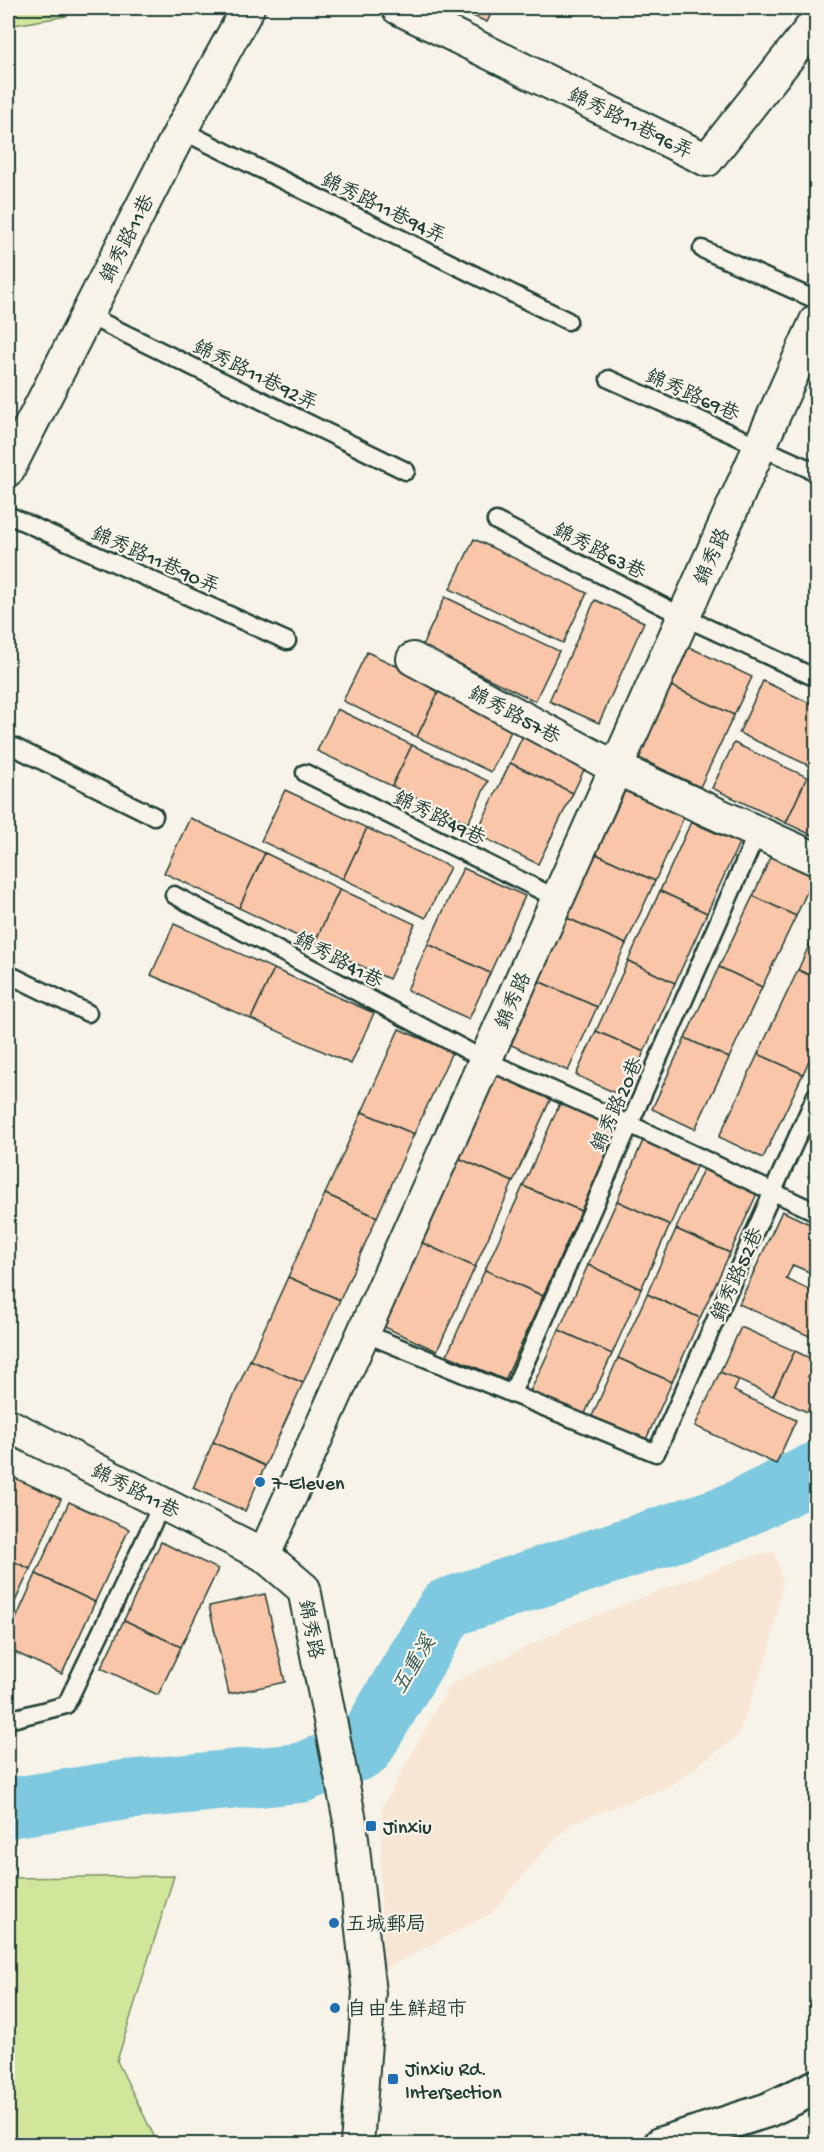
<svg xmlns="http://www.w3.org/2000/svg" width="824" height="2152" font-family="'Gochi Hand','LXGW WenKai TC',sans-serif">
<rect width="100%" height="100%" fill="#f7f3e8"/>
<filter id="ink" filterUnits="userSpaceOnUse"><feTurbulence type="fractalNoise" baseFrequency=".0167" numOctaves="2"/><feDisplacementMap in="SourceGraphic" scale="12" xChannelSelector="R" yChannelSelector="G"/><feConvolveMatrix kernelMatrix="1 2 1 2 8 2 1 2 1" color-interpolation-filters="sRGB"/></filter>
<g filter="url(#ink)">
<polygon fill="#f8e6d5" points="774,1552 783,1581 769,1652 737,1737 670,1786 572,1823 540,1855 491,1914 384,1969 380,1876 382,1808 449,1685 576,1623 750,1556"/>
<g fill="#d2e69b" stroke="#789268" stroke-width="1.5">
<polygon points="8,8 71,8 67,16 8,26"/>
<polygon points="174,1876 117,2061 158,2144 8,2144 8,1878"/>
</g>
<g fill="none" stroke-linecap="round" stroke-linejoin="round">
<polyline stroke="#7ec9df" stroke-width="60" points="8,1808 125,1790 300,1773 363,1749 447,1608 730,1514 816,1472"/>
</g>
<g fill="#f9c6a9" stroke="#1f3d34" stroke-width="1.5">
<polygon points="454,8 494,8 487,22"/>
<polygon points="474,539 587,593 563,643 450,589"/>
<polygon points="445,597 559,651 535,701 422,646"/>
<polygon points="595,600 644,622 599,723 549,701"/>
<polygon points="689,647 752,677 734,715 671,686"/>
<polygon points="367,652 441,687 417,737 343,701"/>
<polygon points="763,681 816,706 816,757 812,767 739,733"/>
<polygon points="671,686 734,715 700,787 637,757"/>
<polygon points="441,687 515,723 491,772 417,737"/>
<polygon points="337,709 412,745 392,786 317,751"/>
<polygon points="528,725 591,755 573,793 510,763"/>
<polygon points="734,743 807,777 786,823 712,788"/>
<polygon points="412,745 488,781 468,823 392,786"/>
<polygon points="510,763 573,793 538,864 476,834"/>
<polygon points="807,777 816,781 816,837 786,823"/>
<polygon points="285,790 367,828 343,879 261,841"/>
<polygon points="625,791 684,817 655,881 596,854"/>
<polygon points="190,818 265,853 239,908 164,873"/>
<polygon points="691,822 739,843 707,913 660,891"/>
<polygon points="367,828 450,867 426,918 343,879"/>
<polygon points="265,853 340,889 314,944 239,908"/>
<polygon points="596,854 655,881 626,944 567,918"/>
<polygon points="772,854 815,874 796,916 753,896"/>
<polygon points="463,868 525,896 490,973 428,944"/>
<polygon points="340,889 415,924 389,979 314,944"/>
<polygon points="660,891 707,913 675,983 628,961"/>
<polygon points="753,896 796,916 762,987 719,967"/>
<polygon points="567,918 626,944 597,1007 538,981"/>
<polygon points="174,924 274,969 251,1019 151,975"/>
<polygon points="816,930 816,978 798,970"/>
<polygon points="428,944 490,973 469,1019 407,990"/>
<polygon points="628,961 675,983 644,1052 596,1031"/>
<polygon points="719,967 762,987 729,1058 685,1038"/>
<polygon points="274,969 374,1013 351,1064 251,1019"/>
<polygon points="798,970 816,978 816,1045 803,1074 758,1054"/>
<polygon points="538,981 597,1007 568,1071 509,1044"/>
<polygon points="399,1029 452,1052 414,1134 362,1112"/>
<polygon points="596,1031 644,1052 624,1097 576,1075"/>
<polygon points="685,1038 729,1058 695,1129 652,1109"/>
<polygon points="758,1054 803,1074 763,1158 719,1137"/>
<polygon points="494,1072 551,1098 513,1182 456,1157"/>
<polygon points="561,1101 619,1127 581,1211 523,1186"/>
<polygon points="362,1112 414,1134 377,1217 325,1194"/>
<polygon points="645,1136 699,1160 670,1225 617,1201"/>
<polygon points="456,1157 513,1182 475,1267 418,1241"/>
<polygon points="816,1158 816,1181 808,1177"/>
<polygon points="705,1165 759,1189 730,1253 676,1229"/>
<polygon points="523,1186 581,1211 543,1296 485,1270"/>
<polygon points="325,1194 377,1217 340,1300 288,1277"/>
<polygon points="617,1201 670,1225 641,1289 588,1265"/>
<polygon points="782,1211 816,1227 816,1275 793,1265 786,1279 816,1293 816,1339 739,1304"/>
<polygon points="676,1229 730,1253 700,1318 647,1294"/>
<polygon points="418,1241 475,1267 437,1351 380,1325"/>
<polygon points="588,1265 641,1289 612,1354 559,1330"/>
<polygon points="485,1270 543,1296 505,1380 447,1355"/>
<polygon points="288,1277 340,1300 303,1383 250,1360"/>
<polygon points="647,1294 700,1318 672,1382 618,1358"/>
<polygon points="741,1327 795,1351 773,1396 720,1372"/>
<polygon points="559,1330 612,1354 583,1418 529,1394"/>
<polygon points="795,1351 816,1361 808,1377 816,1381 816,1392 807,1412 773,1396"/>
<polygon points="618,1358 672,1382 643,1446 589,1423"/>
<polygon points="250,1360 303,1383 265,1466 213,1442"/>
<polygon points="720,1372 739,1380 734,1391 796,1420 776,1464 695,1426"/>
<polygon points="213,1442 265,1466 245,1511 193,1488"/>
<polygon points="8,1475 61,1499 30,1569 8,1559"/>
<polygon points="69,1502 129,1529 95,1602 36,1574"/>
<polygon points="161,1542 218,1569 181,1647 124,1620"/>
<polygon points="8,1559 30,1569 8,1617"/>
<polygon points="36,1574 95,1602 62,1674 8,1649 8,1637"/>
<polygon points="265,1594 285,1682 229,1694 209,1606"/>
<polygon points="124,1620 181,1647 158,1695 101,1668"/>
</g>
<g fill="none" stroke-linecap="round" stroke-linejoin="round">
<defs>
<g id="service">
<polyline points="181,130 568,321"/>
<polyline points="702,249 816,300"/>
<polyline points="87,315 406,471"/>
<polyline points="609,379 816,472"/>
<polyline points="8,515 287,641"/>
<polyline points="496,521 684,617 816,678"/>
<polyline points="8,744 154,816"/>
<polyline points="305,773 558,899"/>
<polyline points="174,895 485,1060 629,1124 816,1212"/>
<polyline points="8,974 88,1013"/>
<polyline points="364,1333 656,1453 816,1095"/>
<polyline points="512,1393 758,831"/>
<polyline points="8,1717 12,1719 66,1705 162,1504"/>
</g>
<g id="minor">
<polyline points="398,8 707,160 816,22"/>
<polyline points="8,470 181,130 248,8"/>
<polyline points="413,659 616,768 816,859"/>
<polyline points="8,1425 264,1555 304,1589 350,1821 369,1993 357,2144"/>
<polyline points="264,1555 816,321"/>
</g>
<polyline id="secondary" points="661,2144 768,2110 816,2087"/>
</defs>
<use href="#service" stroke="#1f3d34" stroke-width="21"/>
<use href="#minor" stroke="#1f3d34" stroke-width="36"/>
<use href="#secondary" stroke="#1f3d34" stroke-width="38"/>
<use href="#service" stroke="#f7f3e8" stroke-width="16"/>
<use href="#minor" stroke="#f7f3e8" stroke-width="32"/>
<use href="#secondary" stroke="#f7f3e8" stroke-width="33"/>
</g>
</g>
<g fill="#1f6fb2" stroke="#f7f3e8" stroke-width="2">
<circle cx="260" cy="1482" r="6"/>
<rect x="365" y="1820" width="12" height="12" rx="3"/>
<circle cx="334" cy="1923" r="6"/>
<circle cx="335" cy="2008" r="6"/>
<rect x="387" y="2073" width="12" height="12" rx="3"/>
</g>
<g text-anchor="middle" stroke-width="4.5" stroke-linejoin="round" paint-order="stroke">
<g font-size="20" fill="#1f3d34" stroke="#f7f3e8">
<text transform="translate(631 122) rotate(26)" y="7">錦秀路11巷96弄</text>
<text transform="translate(384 207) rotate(26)" y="7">錦秀路11巷94弄</text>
<text transform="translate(126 238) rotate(-63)" y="7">錦秀路11巷</text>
<text transform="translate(256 374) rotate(26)" y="7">錦秀路11巷92弄</text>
<text transform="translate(693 394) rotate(24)" y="7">錦秀路69巷</text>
<text transform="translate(600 550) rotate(27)" y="7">錦秀路63巷</text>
<text transform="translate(711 556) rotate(-66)" y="7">錦秀路</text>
<text transform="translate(156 559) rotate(24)" y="7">錦秀路11巷90弄</text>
<text transform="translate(515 714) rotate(28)" y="7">錦秀路57巷</text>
<text transform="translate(440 817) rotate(26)" y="7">錦秀路49巷</text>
<text transform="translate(339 959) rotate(28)" y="7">錦秀路41巷</text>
<text transform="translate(512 1000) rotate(-66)" y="7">錦秀路</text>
<text transform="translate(616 1104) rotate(-66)" y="7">錦秀路20巷</text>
<text transform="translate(736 1274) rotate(-66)" y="7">錦秀路52巷</text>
<text transform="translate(136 1490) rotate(27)" y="7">錦秀路11巷</text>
<text transform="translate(312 1629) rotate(79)" y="7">錦秀路</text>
</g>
<g font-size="20" fill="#1f3d34" stroke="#f7f3e8" text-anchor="start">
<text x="272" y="1489">7-Eleven</text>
<text x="383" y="1833">Jinxiu</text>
<text x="346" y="1930">五城郵局</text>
<text x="347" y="2015">自由生鮮超市</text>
<text x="405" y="2075">Jinxiu Rd.<tspan x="405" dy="23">Intersection</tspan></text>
</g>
<g font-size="21" font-style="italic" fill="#325956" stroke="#f7f3e8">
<text transform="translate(413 1664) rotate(-59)" y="7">五重溪</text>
</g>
</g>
<rect width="824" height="2152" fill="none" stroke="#f7f3e8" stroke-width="30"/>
<rect x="15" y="15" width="794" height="2122" fill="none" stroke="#1f3d34" stroke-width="2" filter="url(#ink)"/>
</svg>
